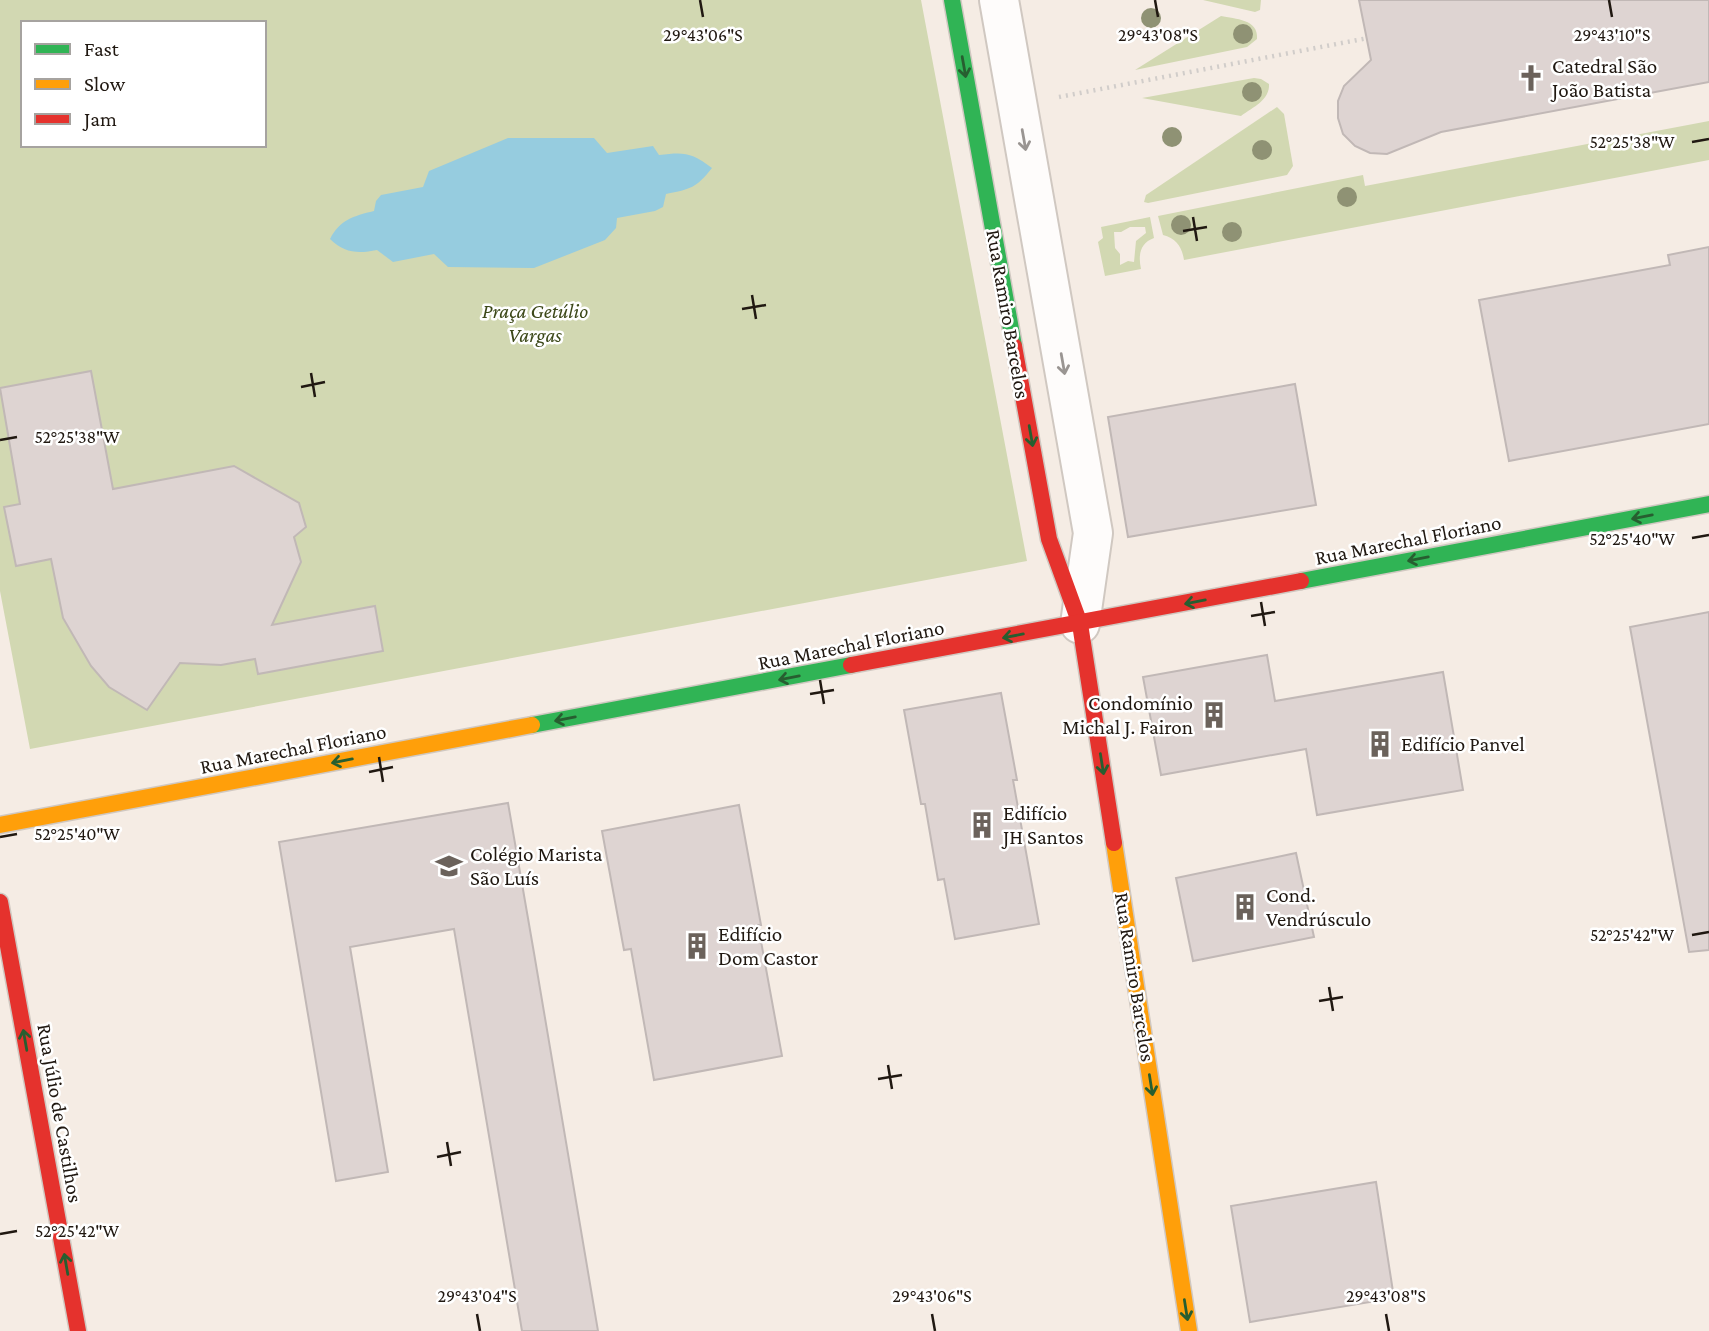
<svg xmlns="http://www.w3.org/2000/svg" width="1709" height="1331" font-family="'Crimson Pro',serif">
<rect width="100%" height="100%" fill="#f5ece4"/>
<g fill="#d2d8b2" fill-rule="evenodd">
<path d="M0 0H921L1027 561 30 749 0 591ZM23 23H264V145H23Z"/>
<polygon points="1203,0 1261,0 1260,10 1255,12"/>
<path d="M1221 16C1235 19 1259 19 1257 39L1247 47 1135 70Z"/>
<path d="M1254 78 1261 79 1269 84C1270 100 1253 107 1241 116L1142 98Z"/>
<polygon points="1277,107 1284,114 1293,166 1287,175 1148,203 1144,202 1146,195"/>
<path d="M1709 121V160L1184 260C1182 247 1176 238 1163 235L1158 216 1363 175 1365 186Z"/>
<path d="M1150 217 1154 238C1140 243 1138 255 1141 269L1105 276 1098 242 1103 238 1101 227ZM1130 227H1145L1146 233 1136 241 1134 262 1128 261 1120 265V254L1115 248 1114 232H1121Z"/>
</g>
<path fill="#96ccdf" d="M508 138H594L607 153 653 146 659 155C684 152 691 152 712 168 696 188 691 189 666 194L663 207 655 211 617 218 616 228 605 240 534 268 448 267 434 254 393 262 377 250C358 254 344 253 330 239 340 220 353 216 374 211L376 201 381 195 423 187 429 171Z"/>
<g fill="#ded4d2" stroke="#c1b8b6" stroke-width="2">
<polygon points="1359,0 1709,0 1709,82 1441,132 1387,154 1370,153 1355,146 1343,134 1338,118 1338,101 1344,86 1371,60"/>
<polygon points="1709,247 1709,424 1509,461 1479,300 1670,265 1668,255"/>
<polygon points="91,371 113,489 234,466 299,503 306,527 294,537 301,562 272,625 375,606 383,651 258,674 255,659 221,665 180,663 147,710 109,687 91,666 63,618 51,559 16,566 4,507 20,504 0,388"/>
<polygon points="1295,384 1316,505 1128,537 1108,417"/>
<polygon points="1709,612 1709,950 1689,952 1630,627"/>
<polygon points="1267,655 1275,701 1443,672 1463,790 1317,815 1306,749 1161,775 1143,677"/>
<polygon points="1001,693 1017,780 1013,780 1039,924 955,939 944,879 938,880 925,804 921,804 904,710"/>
<polygon points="508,803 534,953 598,1331 522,1331 454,929 350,947 388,1172 336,1181 279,842"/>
<polygon points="739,805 761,925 758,925 782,1056 654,1080 631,949 624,950 602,831"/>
<polygon points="1296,853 1314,937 1193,961 1176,878"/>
<polygon points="1376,1182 1394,1298 1250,1322 1231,1206"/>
</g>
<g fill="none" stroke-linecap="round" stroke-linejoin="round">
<defs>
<polyline id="street" points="999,0 1093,533 1080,624"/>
<g id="fast">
<polyline points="952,0 1014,346"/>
<polyline points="1301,581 1709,504"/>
<polyline points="532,725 851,665"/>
</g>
<g id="slow">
<polyline points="0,825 532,725"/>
<polyline points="1114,843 1189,1331"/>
</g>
<g id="jam">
<polyline points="1014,346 1049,539 1080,624 1114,843"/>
<polyline points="851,665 1301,581"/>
<polyline points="0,902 78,1331"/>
</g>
</defs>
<use href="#street" stroke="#d0c8c1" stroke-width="42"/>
<use href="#fast" stroke="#d0c8c1" stroke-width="19"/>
<use href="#slow" stroke="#d0c8c1" stroke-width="19"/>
<use href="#jam" stroke="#d0c8c1" stroke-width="19"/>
<polyline stroke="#d1cdca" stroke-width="4.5" stroke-dasharray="2 5" stroke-linecap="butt" points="1059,97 1368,38"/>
<use href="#street" stroke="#fefcfb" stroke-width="38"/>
<use href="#fast" stroke="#30b455" stroke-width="16"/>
<use href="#slow" stroke="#ff9f0a" stroke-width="16"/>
<use href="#jam" stroke="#e5322d" stroke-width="16"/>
</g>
<g fill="#8f9274">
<circle cx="1151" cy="18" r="10"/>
<circle cx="1243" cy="34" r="10"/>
<circle cx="1252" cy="92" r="10"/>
<circle cx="1172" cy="137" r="10"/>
<circle cx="1262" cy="150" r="10"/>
<circle cx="1347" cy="197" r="10"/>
<circle cx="1181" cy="225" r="10"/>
<circle cx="1232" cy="232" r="10"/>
</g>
<defs><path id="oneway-shaft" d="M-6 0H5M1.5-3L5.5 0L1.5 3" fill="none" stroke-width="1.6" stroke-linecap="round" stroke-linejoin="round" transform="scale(1.75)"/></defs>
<g stroke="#275e30">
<use href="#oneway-shaft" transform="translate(964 67) rotate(80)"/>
<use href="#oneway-shaft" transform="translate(1031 436) rotate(80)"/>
<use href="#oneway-shaft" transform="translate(1642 517) rotate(169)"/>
<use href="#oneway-shaft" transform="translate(1418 559) rotate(169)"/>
<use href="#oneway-shaft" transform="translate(1195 602) rotate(169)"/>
<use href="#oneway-shaft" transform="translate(1013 636) rotate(169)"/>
<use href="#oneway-shaft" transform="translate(789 678) rotate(169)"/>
<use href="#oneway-shaft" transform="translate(565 719) rotate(169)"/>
<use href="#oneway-shaft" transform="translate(342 761) rotate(169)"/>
<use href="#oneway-shaft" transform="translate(1102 764) rotate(81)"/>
<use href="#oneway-shaft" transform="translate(25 1040) rotate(-100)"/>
<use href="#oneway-shaft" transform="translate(1151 1085) rotate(81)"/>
<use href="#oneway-shaft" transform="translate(66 1264) rotate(-100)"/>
<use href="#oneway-shaft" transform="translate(1186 1310) rotate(81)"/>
</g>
<g stroke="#9a9592">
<use href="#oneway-shaft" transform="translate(1024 140) rotate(80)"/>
<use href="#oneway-shaft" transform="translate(1063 364) rotate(80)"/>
</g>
<path fill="none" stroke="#201811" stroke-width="2.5" d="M700 0 703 17M1155 0 1158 17M1609 0 1612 17M1692 142 1709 139M1193 217 1197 241M1183 231 1207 227M752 295 756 319M742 309 766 305M311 373 315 397M301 387 325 382M0 440 17 437M1692 538 1709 535M1261 602 1265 626M1251 616 1275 612M820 680 824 704M810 694 834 690M379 757 383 782M369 772 393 767M0 837 17 834M1692 935 1709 932M1329 987 1333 1011M1319 1001 1343 997M888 1065 892 1089M878 1079 902 1075M447 1142 451 1166M437 1157 461 1152M0 1234 17 1231M477 1314 480 1331M932 1314 935 1331M1386 1314 1389 1331"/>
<defs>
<symbol id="church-bare" viewBox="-9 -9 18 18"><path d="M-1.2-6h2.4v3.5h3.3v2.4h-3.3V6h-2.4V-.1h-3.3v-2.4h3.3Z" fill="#6b625b" stroke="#fff" stroke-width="2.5" paint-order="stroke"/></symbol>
<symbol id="building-bare" viewBox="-9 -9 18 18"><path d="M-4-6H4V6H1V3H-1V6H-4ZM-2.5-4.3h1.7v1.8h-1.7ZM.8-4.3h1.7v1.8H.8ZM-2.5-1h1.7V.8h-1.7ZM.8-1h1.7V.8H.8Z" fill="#6b625b" stroke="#fff" stroke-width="2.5" paint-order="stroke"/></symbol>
<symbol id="school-bare" viewBox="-9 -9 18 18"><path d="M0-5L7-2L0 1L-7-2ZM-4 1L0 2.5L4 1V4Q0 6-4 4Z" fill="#6b625b" stroke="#fff" stroke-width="2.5" paint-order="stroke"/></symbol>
</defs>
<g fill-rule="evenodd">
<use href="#church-bare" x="1512" y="59" width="38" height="38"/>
<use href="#building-bare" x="1195" y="696" width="38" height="38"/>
<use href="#building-bare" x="1361" y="725" width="38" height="38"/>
<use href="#building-bare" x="963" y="806" width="38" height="38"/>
<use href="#school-bare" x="430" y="847" width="38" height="38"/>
<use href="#building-bare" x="1226" y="888" width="38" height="38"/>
<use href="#building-bare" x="678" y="927" width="38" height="38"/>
</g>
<g text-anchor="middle" stroke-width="5" stroke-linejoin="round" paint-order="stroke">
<g font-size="21" fill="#201811" stroke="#fff" text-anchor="start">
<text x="1552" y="73">Catedral São<tspan x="1552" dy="24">João Batista</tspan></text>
<text x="1193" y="710" text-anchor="end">Condomínio<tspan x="1193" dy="24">Michal J. Fairon</tspan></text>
<text x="1401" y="751">Edifício Panvel</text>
<text x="1003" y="820">Edifício<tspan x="1003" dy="24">JH Santos</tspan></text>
<text x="470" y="861">Colégio Marista<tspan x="470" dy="24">São Luís</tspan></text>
<text x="1266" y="902">Cond.<tspan x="1266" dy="24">Vendrúsculo</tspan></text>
<text x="718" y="941">Edifício<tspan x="718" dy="24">Dom Castor</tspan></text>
</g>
<g font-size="21" font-style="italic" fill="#3c4818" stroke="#fff">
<text x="535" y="318">Praça Getúlio<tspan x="535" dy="24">Vargas</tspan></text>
</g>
<g font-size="21" fill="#201811" stroke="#fff">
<text transform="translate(1008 314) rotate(80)" y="7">Rua Ramiro Barcelos</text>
<text transform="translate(1408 540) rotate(-11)" y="7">Rua Marechal Floriano</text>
<text transform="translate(851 645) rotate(-11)" y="7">Rua Marechal Floriano</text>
<text transform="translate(293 749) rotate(-11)" y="7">Rua Marechal Floriano</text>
<text transform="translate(1135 977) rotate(81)" y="7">Rua Ramiro Barcelos</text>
<text transform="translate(60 1113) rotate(80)" y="7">Rua Júlio de Castilhos</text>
</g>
</g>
<g font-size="18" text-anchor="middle" fill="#201811" stroke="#fff" stroke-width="5" stroke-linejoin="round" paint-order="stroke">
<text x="1158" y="41">29°43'08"S</text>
<text x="1612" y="41">29°43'10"S</text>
<text x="703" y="41">29°43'06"S</text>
<text x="1632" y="148">52°25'38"W</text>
<text x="77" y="443">52°25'38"W</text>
<text x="1632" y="545">52°25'40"W</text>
<text x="77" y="840">52°25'40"W</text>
<text x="1632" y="941">52°25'42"W</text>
<text x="77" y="1237">52°25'42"W</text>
<text x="477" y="1302">29°43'04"S</text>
<text x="932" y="1302">29°43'06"S</text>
<text x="1386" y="1302">29°43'08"S</text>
</g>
<rect x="21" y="21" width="245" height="126" fill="#ffffff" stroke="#a6a3a0" stroke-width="2"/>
<rect x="35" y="44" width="35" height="10" fill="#30b455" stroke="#a6a3a0" stroke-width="2"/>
<text x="84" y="56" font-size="21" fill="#201811">Fast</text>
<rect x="35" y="79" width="35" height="10" fill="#ff9f0a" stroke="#a6a3a0" stroke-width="2"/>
<text x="84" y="91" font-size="21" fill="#201811">Slow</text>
<rect x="35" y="114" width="35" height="10" fill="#e5322d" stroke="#a6a3a0" stroke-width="2"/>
<text x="84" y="126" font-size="21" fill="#201811">Jam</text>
</svg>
